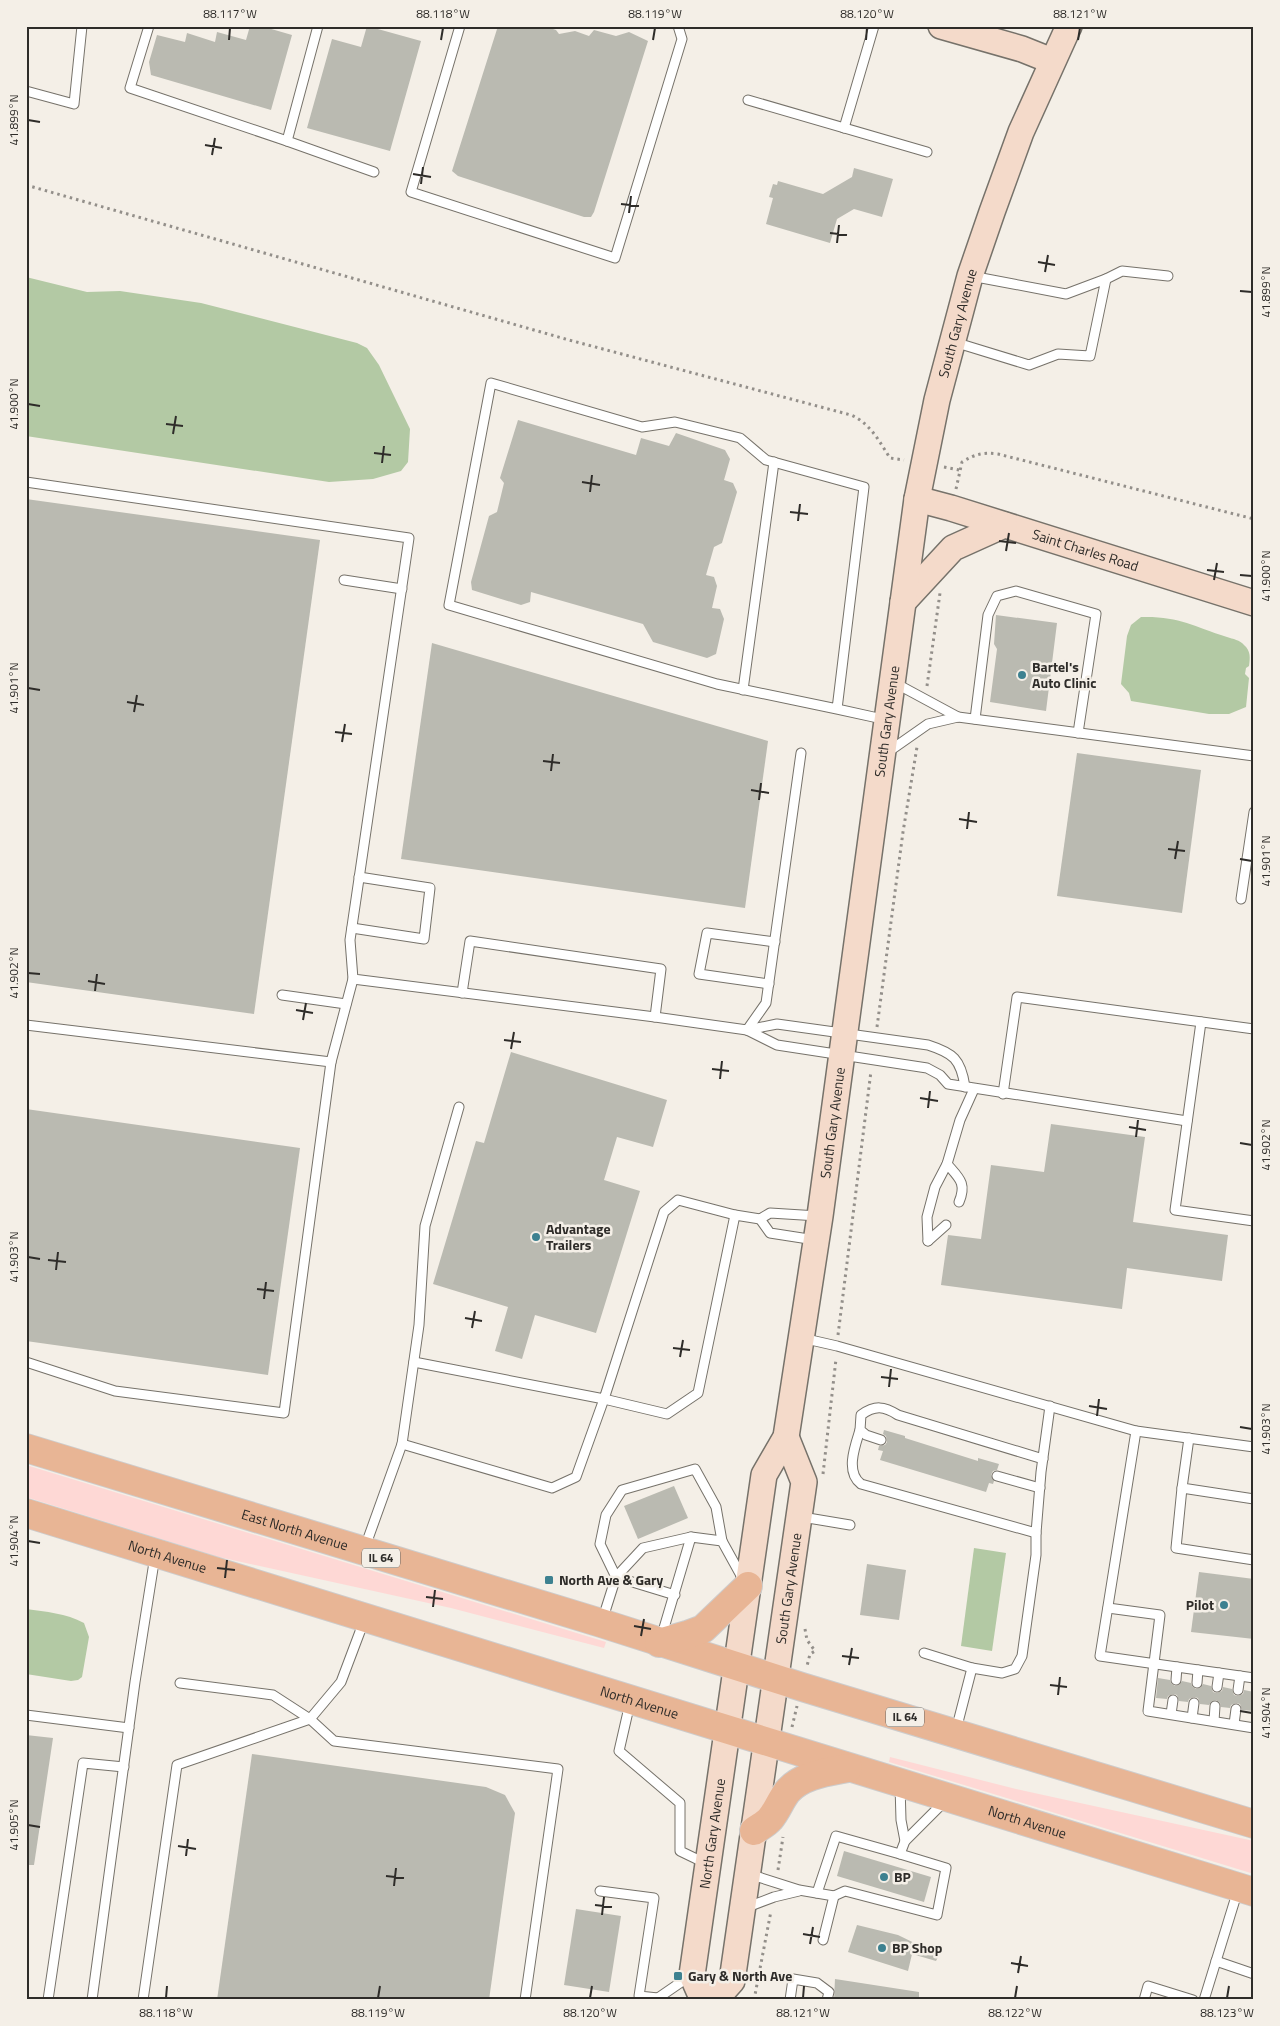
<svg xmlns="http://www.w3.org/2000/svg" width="1280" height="2026" font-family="'Titillium Web',sans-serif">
<rect width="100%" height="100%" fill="#f4efe7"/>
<g fill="#fed8d5">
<polygon points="26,1465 606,1642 604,1648 451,1608 219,1557 26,1497"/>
<polygon points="890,1757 1016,1789 1254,1841 1254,1874 889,1762"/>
</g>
<g fill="#b3c9a4">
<polygon points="26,277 87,292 120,291 201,303 357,343 367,348 379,365 410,429 408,462 401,471 373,479 329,482 26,436"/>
<path d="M1141 617C1179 616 1192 626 1227 637 1233 639 1240 640 1244 645 1251 651 1250 658 1249 666L1246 668 1245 674 1249 678 1246 707 1229 714H1209L1131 701 1129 693 1121 684 1127 636 1131 625Z"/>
<polygon points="974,1548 1006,1553 992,1651 961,1646"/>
<path d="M26 1609C46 1612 66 1613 84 1623L89 1637 82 1677 78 1680 71 1681 26 1674Z"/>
</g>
<g fill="#babab1">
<polygon points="250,26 261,26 292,35 271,110 151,75 149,62 157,35 185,42 187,33 215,42 217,32 246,40"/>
<polygon points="367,26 421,41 390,151 307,128 332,39 361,47"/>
<polygon points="498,26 522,26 529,28 530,26 544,26 556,30 559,34 575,31 589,36 594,30 616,36 629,32 648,41 594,212 591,217 584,217 458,176 452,171"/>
<polygon points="854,168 893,179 882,217 854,209 837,219 830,243 766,224 773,198 769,197 773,184 777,185 778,181 823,194 852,177"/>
<polygon points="518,420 636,455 641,438 669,446 676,433 725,450 730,459 724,480 733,483 737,492 722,543 714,547 706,575 714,577 717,586 712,608 720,609 724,619 716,654 707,658 653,642 643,624 531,592 530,602 521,605 472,590 471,582 489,516 497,512 504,483 500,478"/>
<polygon points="26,499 320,540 254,1014 26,982"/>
<polygon points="996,615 1057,623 1046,711 990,702 997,649 994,644"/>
<polygon points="432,643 768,741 745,908 401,859"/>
<polygon points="1077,753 1201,770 1182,913 1057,896"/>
<polygon points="511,1052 667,1100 653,1147 617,1137 604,1180 640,1191 596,1333 535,1315 522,1359 495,1351 508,1307 433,1284 476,1141 484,1143"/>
<polygon points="26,1109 300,1148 268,1375 26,1341"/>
<polygon points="1051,1124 1145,1137 1133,1222 1228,1235 1222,1281 1127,1268 1122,1309 941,1285 948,1235 981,1239 991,1165 1044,1172"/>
<polygon points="884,1430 905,1436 905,1438 978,1461 978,1458 999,1464 997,1470 993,1471 991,1475 994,1481 993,1484 989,1483 986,1492 880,1460 883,1451 878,1450 879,1446 885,1445 887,1442 886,1436 883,1434"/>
<polygon points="674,1486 688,1518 638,1539 624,1506"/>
<polygon points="867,1564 906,1570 899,1620 860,1615"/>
<polygon points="1199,1572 1254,1579 1254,1639 1191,1632"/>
<polygon points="1158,1678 1170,1680 1171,1683 1175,1686 1179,1685 1182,1681 1191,1683 1192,1686 1196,1689 1200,1688 1203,1684 1211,1686 1213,1692 1217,1693 1222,1691 1223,1687 1232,1689 1234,1695 1238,1696 1243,1694 1244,1690 1254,1692 1254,1711 1242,1710 1240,1704 1236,1703 1231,1705 1230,1708 1221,1707 1220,1703 1216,1700 1212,1701 1209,1705 1200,1704 1198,1698 1194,1697 1189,1699 1188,1702 1179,1701 1177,1695 1173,1694 1168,1696 1167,1699 1156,1698"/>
<polygon points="26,1735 53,1738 34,1865 26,1865"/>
<polygon points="252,1754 486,1787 505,1795 515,1813 489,2000 217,2000"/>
<polygon points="844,1851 931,1877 924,1902 837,1876"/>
<polygon points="576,1909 621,1916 609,1992 564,1985"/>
<polygon points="857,1925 898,1935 939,1955 936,1961 912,1954 908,1971 848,1952"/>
<polygon points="835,1979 919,1992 919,2000 834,2000"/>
</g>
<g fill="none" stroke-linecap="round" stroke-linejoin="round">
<defs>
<g id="lane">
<polyline points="149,26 130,88 287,141"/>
<polyline points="318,26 287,141 374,172"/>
<polyline points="460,26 411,192 615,258 682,39 678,26"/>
<polyline points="26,91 74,104 82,26"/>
<polyline points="748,100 927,152"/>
<polyline points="844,128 874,26"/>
<polyline points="1106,279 1122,271 1168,276"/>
<polyline points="954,342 1029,365 1058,354 1090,356 1106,279 1066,294 971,276"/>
<polyline points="26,482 409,538 350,940 353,979 655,1017 747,1030 766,1003 801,753"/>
<polyline points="344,580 402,589"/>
<polyline points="895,683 958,717"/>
<polyline points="743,690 774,462"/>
<polyline points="837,709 864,487 766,460 740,438 675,422 642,427 491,383 449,605 717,684 837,709 887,720"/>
<polyline points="975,719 988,615 997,596 1016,591 1096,614 1078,733"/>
<polyline points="888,752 928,724 958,717 1254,756"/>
<polyline points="1241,899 1254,812"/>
<polyline points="352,928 424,939 430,888 359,877"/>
<polyline points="769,984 699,974 707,933 775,942"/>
<polyline points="462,993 470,941 661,969 655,1017"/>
<polyline points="282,995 346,1004"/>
<polyline points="1201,1022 1175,1210 1254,1221"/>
<polyline points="26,1025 331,1062 284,1413 115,1391 26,1362"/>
<polyline points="747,1030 777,1045 927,1068 940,1075 948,1084 1187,1121"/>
<path d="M747 1030 777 1024 928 1045C953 1053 961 1059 965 1087"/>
<polyline points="331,1062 353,979"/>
<polyline points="1003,1094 1017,997 1254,1029"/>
<path d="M947 1164C959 1178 967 1183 959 1202"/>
<polyline points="760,1219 770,1233 815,1240"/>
<polyline points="928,1241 927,1217 935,1187 947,1164 960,1120 974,1089"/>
<polyline points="928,1241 946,1225"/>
<polyline points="802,1338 837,1346 1136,1431 1100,1656 1254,1678"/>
<polyline points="414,1362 604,1399 664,1212 678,1200 735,1215"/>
<path d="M860 1430C855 1446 845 1472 861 1484L1036 1533 1041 1472 1050 1406"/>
<polyline points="1136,1431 1254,1447"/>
<polyline points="1189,1438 1182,1488 1254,1499"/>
<path d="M881 1440 866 1435 860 1430 861 1415C875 1405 884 1406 898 1415L1043 1459"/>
<polyline points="402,1444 419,1325 425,1226 459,1107"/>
<polyline points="997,1476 1040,1488"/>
<polyline points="1182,1488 1176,1548 1254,1560"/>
<polyline points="802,1517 850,1525"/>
<polyline points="365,1547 402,1444 552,1488 576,1477 604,1399 667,1414 698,1393 735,1215 760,1219 770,1213 818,1216"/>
<polyline points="675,1595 616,1577 600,1544 606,1515 622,1490 695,1469 716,1507 722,1541"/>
<polyline points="1108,1608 1160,1615 1148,1711 1254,1728"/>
<polyline points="602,1621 616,1577 643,1548 691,1537"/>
<polyline points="661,1638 691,1537 722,1541 743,1579"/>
<polyline points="924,1653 972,1668 956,1730"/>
<polyline points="972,1668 1002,1673 1015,1669 1022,1656 1036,1555 1036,1533"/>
<polyline points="1176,1680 1177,1667"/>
<polyline points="180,1683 273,1695 310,1719 334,1741 558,1769 525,2000"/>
<polyline points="1197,1683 1198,1670"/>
<polyline points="1217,1687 1219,1673"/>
<polyline points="1238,1690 1240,1676"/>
<polyline points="630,1703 619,1751 680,1803 680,1851 707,1864"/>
<polyline points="1171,1714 1173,1700"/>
<polyline points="26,1715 129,1728"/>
<polyline points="1192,1718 1194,1703"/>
<polyline points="1214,1721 1215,1706"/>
<polyline points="1234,1724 1236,1709"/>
<polyline points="900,1785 901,1820 905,1841"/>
<polyline points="749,1874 799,1890 834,1896 845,1891 937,1915 946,1868 900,1854 905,1841 945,1801"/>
<polyline points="600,1891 654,1898 639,1996 658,1998"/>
<polyline points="817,1893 836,1836 900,1854"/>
<polyline points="745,1908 774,1897 799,1891"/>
<polyline points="823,1940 834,1896"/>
<polyline points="1216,1961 1254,1974"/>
<polyline points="48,2000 83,1763 124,1767"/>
<polyline points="92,2000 135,1682 155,1556"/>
<polyline points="143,2000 177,1765 310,1719 341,1682 364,1621"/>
<polyline points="660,2000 658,1998 690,1976"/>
<polyline points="790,2000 793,1979 817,1983 829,1992 827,2000"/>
<polyline points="1144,2000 1148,1986 1193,2000"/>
<polyline points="1204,2000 1238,1890"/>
</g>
<g id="secondary">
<polyline points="941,26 1022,49 1052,61"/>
<path id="s1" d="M917 499 951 508 1254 603"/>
<polyline points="903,602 953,548 1004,525"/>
<path id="s2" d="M703 2000 692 1975 764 1475 786 1437 820 1216 917 499 937 400 970 276 992 212 1021 132 1069 26"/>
<path id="s3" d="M715 2000 732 1981 804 1482 786 1437"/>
</g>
<g id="primary">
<path id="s4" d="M26 1448 601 1623 802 1687 1254 1824"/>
<path id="s5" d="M26 1513 1254 1892"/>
<polyline points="659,1643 687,1635 703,1629 748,1586"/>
<path d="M754 1831C759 1827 766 1824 770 1819 777 1811 780 1801 787 1792 801 1775 827 1772 848 1768"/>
</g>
</defs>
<use href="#lane" stroke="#76726a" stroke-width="11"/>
<use href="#secondary" stroke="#76726a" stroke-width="28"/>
<use href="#primary" stroke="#cdcccc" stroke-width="30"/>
<g stroke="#938f8a" stroke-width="3" stroke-dasharray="2.5 4" stroke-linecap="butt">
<path d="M26 185 569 340 851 415C870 423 879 441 890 458L904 460"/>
<polyline points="944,467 959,470"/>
<path d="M956 489 962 462C975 454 984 452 998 454L1254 519"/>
<polyline points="927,686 940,593"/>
<polyline points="877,1027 903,832 917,747"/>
<polyline points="838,1335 871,1071"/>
<polyline points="823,1474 836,1359"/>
<polyline points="805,1629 807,1640 815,1651 810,1654 807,1666"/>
<polyline points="792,1727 797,1706"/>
<polyline points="778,1870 783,1837"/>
<polyline points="754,2000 771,1911"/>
</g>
<use href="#lane" stroke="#fff" stroke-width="9"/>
<use href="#secondary" stroke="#f4daca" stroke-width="25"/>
<use href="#primary" stroke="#e8b595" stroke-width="28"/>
</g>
<path fill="none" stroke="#2e2c29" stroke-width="2" d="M229 40 230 28M441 40 443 28M653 40 655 28M866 40 867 28M1078 40 1080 28M28 120 40 122M205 145 222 148M212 155 215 138M413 174 431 177M421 184 423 167M621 204 639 206M629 213 631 196M830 233 847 235M837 243 839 225M1038 262 1055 265M1045 272 1048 255M1240 291 1252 292M28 404 40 406M166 424 183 426M173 434 176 416M374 453 391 455M382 463 384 446M582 482 600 485M590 492 592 475M790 512 808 514M798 521 800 504M999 541 1016 543M1006 551 1009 533M1207 570 1224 572M1240 575 1252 576M1214 580 1217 563M28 688 40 690M127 702 144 705M134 712 137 695M335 732 352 734M342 742 345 724M543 761 560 763M551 771 553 754M751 790 769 793M759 800 761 783M959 819 977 822M967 829 969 812M1168 849 1185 851M1175 859 1178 841M1240 859 1252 861M28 973 40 974M88 981 105 984M95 991 97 974M296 1010 313 1013M303 1020 306 1003M504 1040 521 1042M511 1049 514 1032M712 1069 729 1071M720 1079 722 1061M920 1098 938 1101M928 1108 930 1091M1129 1127 1146 1130M1136 1137 1138 1120M1240 1143 1252 1145M28 1257 40 1259M48 1260 66 1262M56 1270 58 1252M257 1289 274 1291M264 1299 266 1282M465 1318 482 1321M472 1328 475 1311M673 1348 690 1350M680 1357 683 1340M881 1377 898 1379M889 1387 891 1369M1089 1406 1107 1409M1097 1416 1099 1399M1240 1427 1252 1429M28 1541 40 1543M217 1568 235 1570M225 1578 227 1560M426 1597 443 1599M433 1607 435 1590M634 1626 651 1629M641 1636 644 1619M842 1656 859 1658M849 1665 852 1648M1050 1685 1067 1687M1058 1695 1060 1677M1240 1711 1252 1713M28 1825 40 1827M178 1846 196 1849M186 1856 188 1839M386 1876 404 1878M394 1886 396 1868M595 1905 612 1907M602 1915 604 1897M803 1934 820 1937M810 1944 813 1927M1011 1963 1028 1966M1018 1973 1021 1956M166 1998 167 1986M378 1998 380 1986M590 1998 592 1986M803 1998 804 1986M1015 1998 1017 1986M1227 1998 1229 1986"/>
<g fill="#3d8190" stroke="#f4efe7" stroke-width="2">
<circle cx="1022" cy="675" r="5"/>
<circle cx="536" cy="1237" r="5"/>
<rect x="544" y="1575" width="10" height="10" rx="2.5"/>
<circle cx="1224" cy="1605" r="5"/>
<circle cx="884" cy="1877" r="5"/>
<circle cx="882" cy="1948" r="5"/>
<rect x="673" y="1971" width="10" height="10" rx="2.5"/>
</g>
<g text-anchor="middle" stroke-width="5" stroke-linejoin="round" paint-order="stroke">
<g fill="#f4efe7" stroke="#696662" stroke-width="1">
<rect x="362" y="1548.5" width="38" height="19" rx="4"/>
<rect x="886" y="1707.5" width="38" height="19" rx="4"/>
</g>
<g font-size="12" font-weight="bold" fill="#2e2c29">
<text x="381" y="1562">IL 64</text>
<text x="905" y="1721">IL 64</text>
</g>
<g font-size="14" fill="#2e2c29" stroke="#f4efe7">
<text dy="5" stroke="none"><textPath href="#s2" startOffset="1704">South Gary Avenue</textPath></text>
<text dy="5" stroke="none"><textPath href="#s1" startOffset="176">Saint Charles Road</textPath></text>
<text dy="5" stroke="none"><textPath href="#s2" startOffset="1299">South Gary Avenue</textPath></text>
<text dy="5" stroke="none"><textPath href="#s2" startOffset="894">South Gary Avenue</textPath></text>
<text dy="5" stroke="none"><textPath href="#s4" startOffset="281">East North Avenue</textPath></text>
<text dy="5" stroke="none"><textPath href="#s5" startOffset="148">North Avenue</textPath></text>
<text dy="5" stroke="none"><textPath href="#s3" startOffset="422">South Gary Avenue</textPath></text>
<text dy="5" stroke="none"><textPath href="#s5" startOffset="642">North Avenue</textPath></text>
<text dy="5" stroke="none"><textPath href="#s5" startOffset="1048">North Avenue</textPath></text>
<text dy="5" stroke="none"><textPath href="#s2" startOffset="170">North Gary Avenue</textPath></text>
</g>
<g font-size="14" font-weight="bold" fill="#2e2c29" stroke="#f4efe7" text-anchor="start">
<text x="1032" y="672">Bartel's<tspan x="1032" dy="16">Auto Clinic</tspan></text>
<text x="546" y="1234">Advantage<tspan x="546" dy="16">Trailers</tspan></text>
<text x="559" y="1585">North Ave &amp; Gary</text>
<text x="1214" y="1610" text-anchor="end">Pilot</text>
<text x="894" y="1882">BP</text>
<text x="892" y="1953">BP Shop</text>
<text x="688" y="1981">Gary &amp; North Ave</text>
</g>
</g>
<rect width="1280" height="2026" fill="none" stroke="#f4efe7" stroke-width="55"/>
<rect x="28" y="28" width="1224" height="1970" fill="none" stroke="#2e2c29" stroke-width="2"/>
<g font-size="12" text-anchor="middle" fill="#2e2c29">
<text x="230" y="18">88.117°W</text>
<text x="443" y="18">88.118°W</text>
<text x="655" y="18">88.119°W</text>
<text x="867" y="18">88.120°W</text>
<text x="1080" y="18">88.121°W</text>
<text transform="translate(14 120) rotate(-90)" y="4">41.899°N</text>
<text transform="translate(1266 292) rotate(-90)" y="4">41.899°N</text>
<text transform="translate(14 404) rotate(-90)" y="4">41.900°N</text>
<text transform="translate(1266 576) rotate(-90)" y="4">41.900°N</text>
<text transform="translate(14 688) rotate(-90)" y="4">41.901°N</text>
<text transform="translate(1266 861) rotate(-90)" y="4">41.901°N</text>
<text transform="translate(14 973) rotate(-90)" y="4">41.902°N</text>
<text transform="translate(1266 1145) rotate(-90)" y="4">41.902°N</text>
<text transform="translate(14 1257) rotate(-90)" y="4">41.903°N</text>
<text transform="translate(1266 1429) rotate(-90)" y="4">41.903°N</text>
<text transform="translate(14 1541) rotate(-90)" y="4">41.904°N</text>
<text transform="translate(1266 1713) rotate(-90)" y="4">41.904°N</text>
<text transform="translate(14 1825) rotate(-90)" y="4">41.905°N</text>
<text x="166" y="2017">88.118°W</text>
<text x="378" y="2017">88.119°W</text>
<text x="590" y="2017">88.120°W</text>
<text x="803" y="2017">88.121°W</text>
<text x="1015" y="2017">88.122°W</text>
<text x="1227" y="2017">88.123°W</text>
</g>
</svg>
